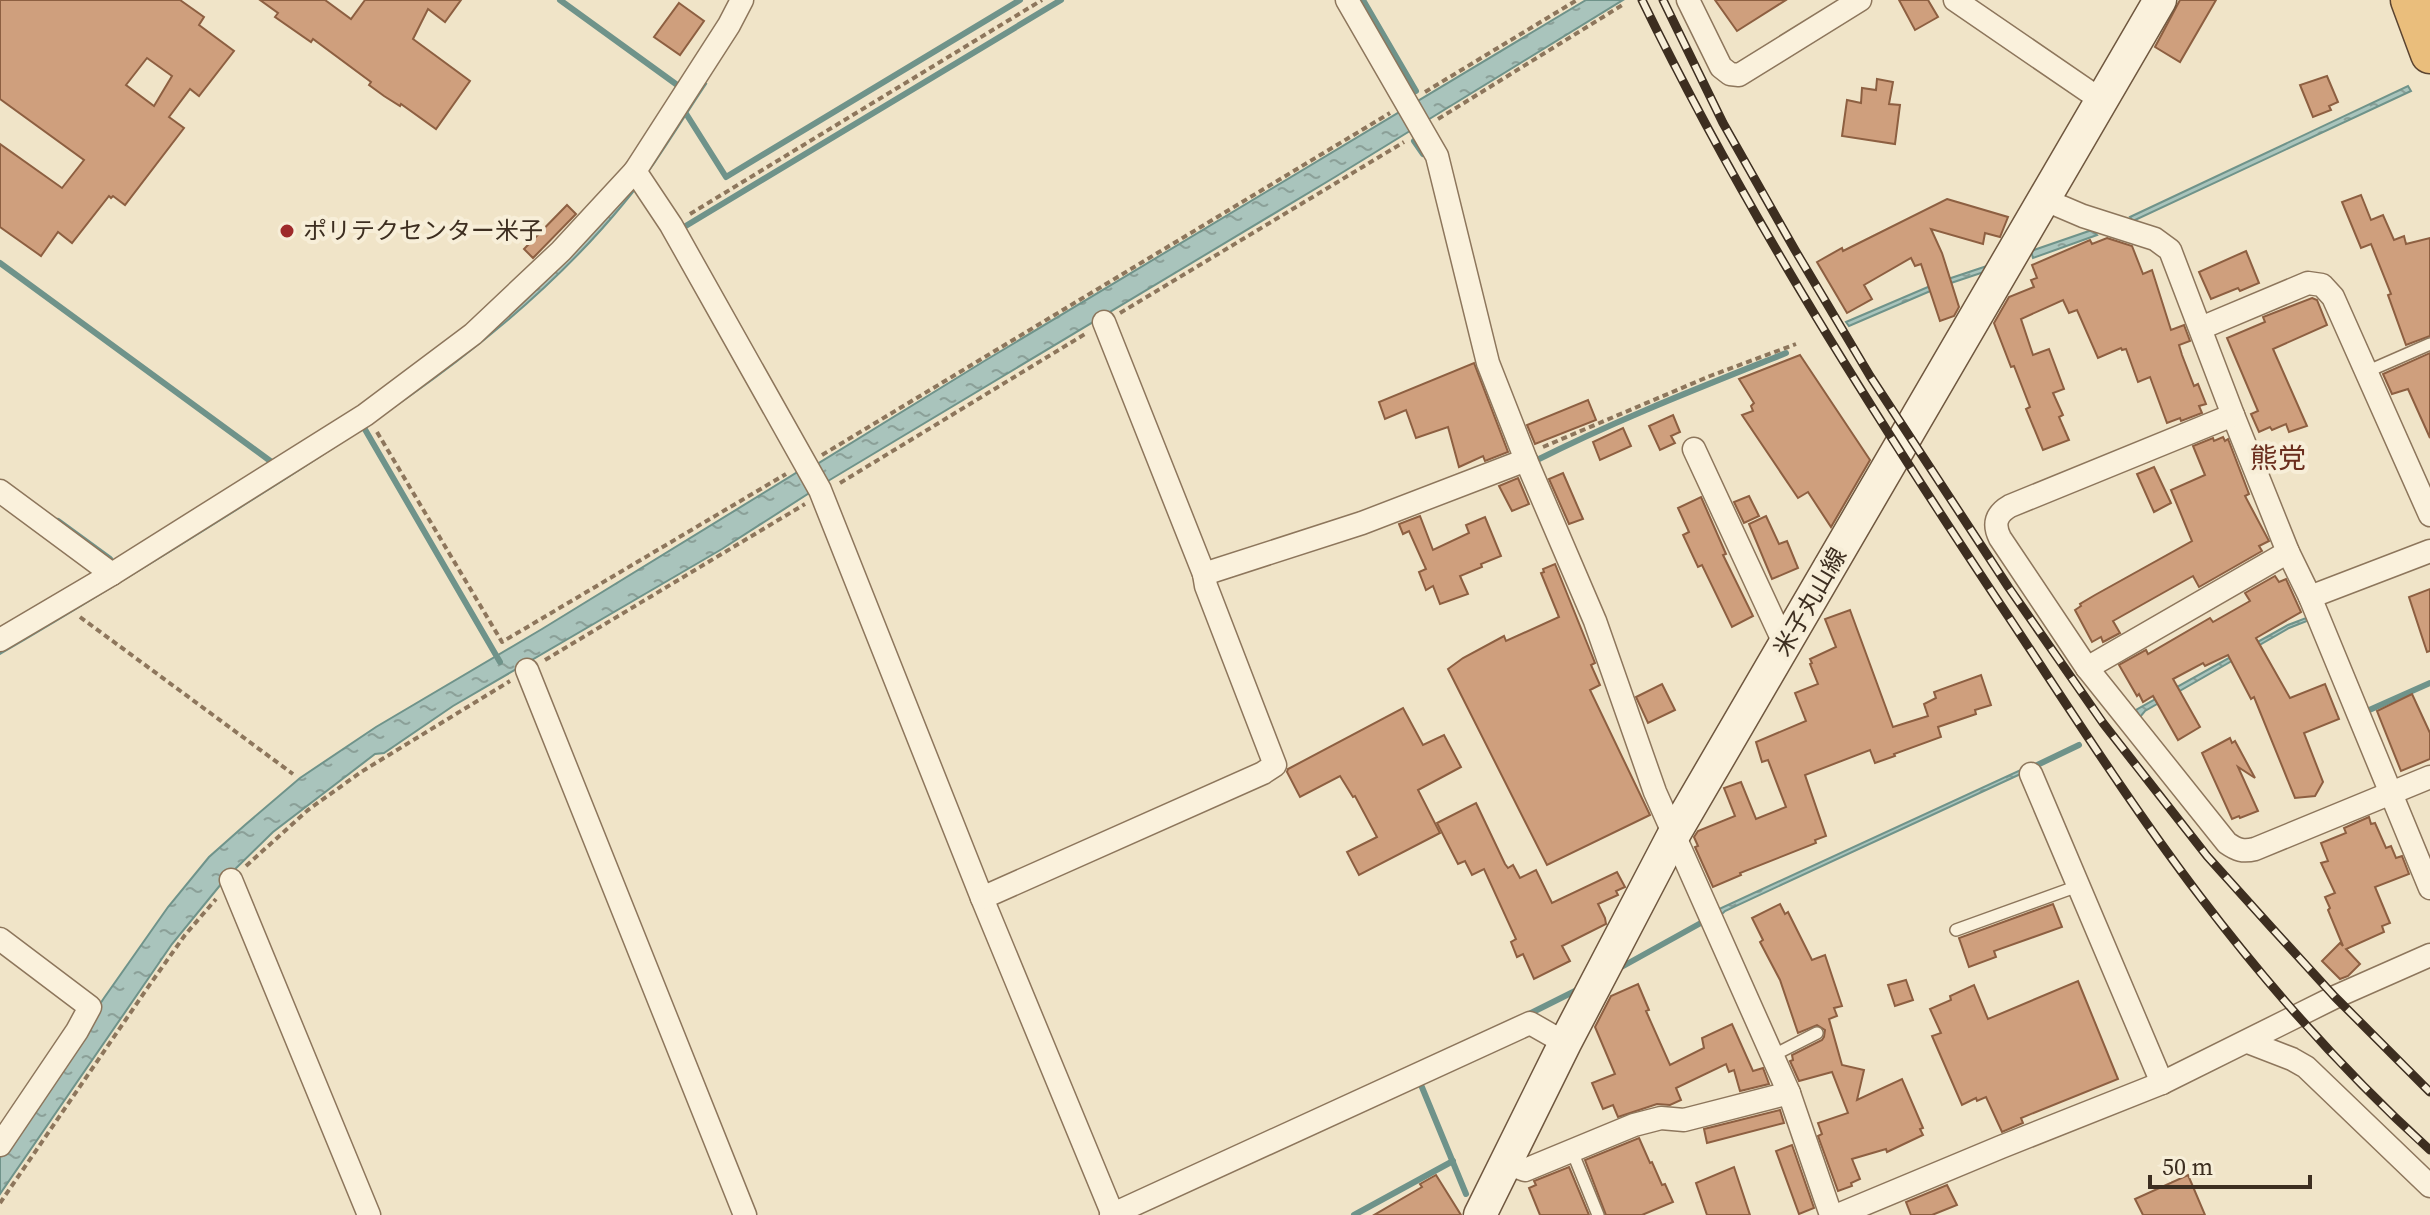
<svg xmlns="http://www.w3.org/2000/svg" width="2430" height="1215" font-family="'Source Serif 4','Noto Sans JP',serif">
<defs>
<pattern id="water-ripples" width="26" height="14" patternUnits="userSpaceOnUse" patternTransform="scale(2)"><rect width="26" height="14" fill="#a9c4bc"/><path d="M2 4q2-2 4 0t4 0M15 11q2-2 4 0t4 0" fill="none" stroke="#8ba098"/></pattern>
</defs>
<rect width="100%" height="100%" fill="#f0e4c8"/>
<g fill="url(#water-ripples)" stroke="#6f938a" stroke-width="2">
<polygon points="1586,0 1623,0 1335,177 828,481 722,549 453,706 384,753 375,754 273,832 226,878 172,944 0,1194 0,1153 104,998 168,907 209,857 245,825 300,778 376,727 542,629 796,473 817,464 986,360"/>
<path d="M702 82 706 84C679 124 655 166 624 203 525 324 394 410 263 493 176 548 89 602 0 654V648L438 370Z"/>
<polygon points="2408,86 2411,91 2133,221 2130,217"/>
<polygon points="2092,230 2097,235 2033,258 2031,251"/>
<polygon points="1987,266 1990,270 1942,286 1849,326 1846,322 1942,281"/>
<polygon points="2306,618 2307,621 2289,628 2145,711 2140,717 2136,710 2288,625"/>
<polygon points="2025,768 2027,771 1725,911 1720,916 1717,910"/>
</g>
<g fill="none" stroke-linecap="round" stroke-linejoin="round">
<g stroke="#6f938a" stroke-width="6">
<polyline points="560,0 680,87"/>
<polyline points="1363,0 1416,91"/>
<polyline points="685,112 726,177 1020,0"/>
<polyline points="1414,141 1423,154"/>
<polyline points="684,227 1061,0"/>
<polyline points="0,263 273,463"/>
<polyline points="363,426 500,662"/>
<path d="M1535 461C1616 420 1701 387 1786 353"/>
<polyline points="58,521 110,559"/>
<polyline points="2367,711 2430,683"/>
<polyline points="2033,767 2079,745"/>
<polyline points="1616,970 1708,919"/>
<polyline points="1527,1015 1581,988"/>
<polyline points="1419,1080 1466,1194"/>
<polyline points="1354,1215 1453,1161"/>
</g>
</g>
<g fill="#cf9f7d" stroke="#8d5f41" stroke-width="2" fill-rule="evenodd">
<path d="M0 0H180L204 17 199 25 234 51 199 96 190 89 169 117 184 128 125 205 113 196 111 198 109 196 72 243 58 232 41 256 0 227V144L62 188 84 160 0 99ZM147 58 172 76 154 106 126 85Z"/>
<polygon points="260,0 325,0 351,19 365,0 461,0 445,22 428,9 413,39 470,81 436,129 401,104 400,106 384,96 369,85 371,82 313,39 311,42 275,17 278,13"/>
<polygon points="1715,0 1786,0 1737,31"/>
<polygon points="1899,0 1928,0 1938,17 1915,30"/>
<polygon points="2180,0 2216,0 2180,62 2155,47"/>
<polygon points="679,3 704,21 680,55 654,37"/>
<polygon points="2327,76 2338,102 2329,106 2331,110 2313,117 2300,85"/>
<polygon points="1877,79 1893,82 1889,104 1900,105 1895,144 1842,136 1847,100 1861,103 1862,88 1876,90"/>
<polygon points="2361,195 2371,220 2383,215 2394,240 2404,236 2406,244 2430,238 2430,336 2406,345 2388,295 2391,294 2371,244 2361,248 2342,202"/>
<polygon points="1947,199 2008,217 2000,237 1985,233 1983,244 1931,229 1942,253 1959,307 1954,316 1940,321 1921,264 1915,266 1911,258 1864,285 1872,299 1847,313 1817,262 1842,248 1843,251"/>
<polygon points="567,205 576,214 533,258 524,249"/>
<polygon points="2107,238 2132,246 2143,274 2152,270 2171,330 2184,325 2190,341 2179,345 2182,355 2194,386 2198,384 2206,404 2199,406 2202,413 2181,421 2180,418 2167,423 2150,377 2138,382 2126,349 2122,350 2121,348 2098,358 2077,310 2069,313 2063,300 2021,319 2033,355 2049,349 2064,389 2053,393 2063,415 2059,417 2069,440 2043,450 2026,409 2030,407 2014,366 2011,367 1994,323 2009,297 2034,287 2031,280 2037,278 2032,265 2090,240 2092,244"/>
<polygon points="2246,251 2259,283 2240,291 2238,288 2211,299 2199,272"/>
<polygon points="2312,298 2317,300 2327,325 2273,349 2307,426 2289,432 2286,424 2272,430 2270,427 2259,432 2251,414 2258,411 2227,338 2265,322 2263,317"/>
<polygon points="2430,353 2430,438 2408,389 2392,394 2383,374"/>
<polygon points="1800,355 1870,460 1831,527 1808,492 1798,498 1742,415 1753,411 1751,406 1754,403 1739,379"/>
<polygon points="1474,363 1508,452 1485,461 1483,456 1459,467 1448,427 1416,438 1406,410 1385,419 1379,402"/>
<polygon points="1588,400 1596,420 1535,444 1527,425"/>
<polygon points="1673,415 1680,432 1671,436 1675,443 1660,450 1649,426"/>
<polygon points="1623,428 1631,446 1600,460 1593,442"/>
<polygon points="2223,437 2225,441 2228,439 2249,494 2245,496 2269,541 2259,546 2262,551 2199,587 2193,576 2113,621 2120,633 2103,642 2101,637 2092,642 2075,610 2081,606 2080,604 2095,595 2192,541 2171,490 2205,475 2193,446 2213,438 2214,441"/>
<polygon points="2154,467 2171,503 2154,512 2137,474"/>
<polygon points="1563,473 1583,519 1569,524 1549,479"/>
<polygon points="1518,478 1529,504 1512,511 1499,486"/>
<polygon points="1749,496 1759,516 1744,523 1734,502"/>
<polygon points="1701,497 1726,554 1723,555 1753,616 1732,627 1702,565 1698,567 1683,535 1689,532 1678,508"/>
<polygon points="1420,516 1433,550 1469,533 1466,525 1485,517 1501,556 1481,564 1482,567 1460,576 1468,594 1440,604 1433,586 1426,590 1419,572 1426,569 1409,531 1403,534 1399,524"/>
<polygon points="1766,516 1779,544 1787,541 1798,568 1772,579 1749,524"/>
<polygon points="1555,564 1595,663 1591,665 1600,685 1590,690 1650,815 1547,865 1448,669 1463,658 1504,636 1506,641 1559,617 1541,573 1544,572 1543,569"/>
<polygon points="2275,576 2279,582 2286,579 2301,612 2256,638 2290,698 2325,684 2339,719 2304,733 2323,782 2315,796 2295,798 2254,697 2251,699 2228,655 2205,666 2203,663 2173,679 2200,727 2178,740 2153,696 2143,702 2139,694 2137,696 2119,665 2146,650 2148,654 2210,618 2213,622 2250,601 2245,593"/>
<polygon points="2430,589 2430,651 2427,652 2409,597"/>
<polygon points="1850,610 1893,727 1928,716 1924,704 1936,698 1934,692 1981,675 1991,705 1975,710 1976,714 1938,727 1941,737 1894,754 1895,756 1875,763 1870,750 1805,775 1826,836 1815,840 1816,843 1740,873 1741,875 1713,887 1695,847 1698,846 1694,837 1698,831 1735,816 1724,788 1741,782 1756,819 1786,807 1768,760 1762,762 1756,742 1806,721 1795,693 1818,684 1810,664 1812,663 1810,659 1836,647 1825,619"/>
<polygon points="1662,684 1675,710 1648,723 1636,697"/>
<polygon points="2412,694 2430,733 2430,759 2401,771 2377,711"/>
<polygon points="1403,708 1423,745 1444,735 1461,767 1418,790 1440,833 1359,875 1347,852 1377,837 1355,796 1353,797 1340,776 1300,797 1287,772 1288,769"/>
<polygon points="2230,738 2232,743 2235,741 2255,778 2238,767 2258,811 2240,818 2239,816 2232,819 2202,753"/>
<polygon points="1476,803 1505,864 1508,868 1513,865 1520,878 1536,870 1552,903 1617,872 1625,887 1616,891 1618,895 1598,904 1605,918 1606,924 1562,946 1570,961 1534,979 1523,954 1517,957 1511,942 1516,939 1484,869 1472,875 1465,861 1458,864 1437,823"/>
<polygon points="2369,817 2371,824 2375,823 2386,848 2391,846 2396,858 2402,856 2409,874 2375,887 2390,923 2382,926 2384,932 2346,949 2360,964 2348,976 2340,979 2322,961 2340,943 2343,946 2328,910 2330,908 2325,897 2335,893 2321,863 2328,861 2321,843 2346,833 2344,828"/>
<polygon points="1780,904 1785,914 1788,912 1812,960 1825,955 1842,1006 1834,1008 1837,1016 1829,1019 1842,1065 1864,1070 1857,1100 1902,1079 1923,1128 1920,1129 1923,1135 1887,1152 1886,1149 1852,1159 1860,1179 1851,1183 1852,1186 1838,1191 1818,1136 1822,1134 1818,1123 1848,1113 1832,1072 1799,1081 1790,1061 1793,1060 1792,1055 1822,1040 1824,1037 1825,1030 1817,1025 1798,1033 1780,980 1760,942 1763,940 1752,918"/>
<polygon points="2053,904 2062,927 1994,951 1996,957 1969,967 1959,938"/>
<polygon points="1906,980 1913,1000 1895,1006 1888,985"/>
<polygon points="2078,981 2118,1079 2021,1118 2023,1123 2002,1132 1986,1097 1977,1101 1976,1098 1962,1105 1932,1036 1941,1033 1930,1009 1951,1000 1950,996 1974,985 1988,1019"/>
<polygon points="1638,984 1649,1010 1646,1011 1670,1065 1704,1048 1702,1038 1732,1024 1753,1071 1763,1068 1769,1084 1740,1091 1734,1070 1729,1072 1726,1064 1676,1088 1681,1100 1670,1105 1657,1104 1618,1117 1613,1105 1603,1109 1592,1083 1615,1074 1595,1027 1611,996"/>
<polygon points="1780,1110 1784,1123 1707,1143 1704,1129"/>
<polygon points="1639,1138 1650,1163 1652,1162 1662,1185 1665,1184 1673,1202 1642,1215 1606,1215 1585,1160"/>
<polygon points="1792,1145 1814,1208 1799,1214 1776,1151"/>
<polygon points="1569,1167 1589,1215 1540,1215 1529,1188 1536,1185 1534,1181"/>
<polygon points="1734,1167 1750,1215 1707,1215 1696,1183"/>
<polygon points="1436,1175 1461,1215 1374,1215 1422,1187 1420,1184"/>
<polygon points="2188,1175 2205,1215 2143,1215 2135,1199"/>
<polygon points="1947,1185 1957,1205 1932,1215 1911,1215 1906,1202"/>
</g>
<g fill="none" stroke-linecap="round" stroke-linejoin="round">
<defs>
<g id="service">
<polyline points="2366,372 2430,344"/>
<polyline points="1956,930 2078,886"/>
<polyline points="1772,1056 1817,1033"/>
<polyline points="1572,1151 1598,1215"/>
</g>
<g id="minor">
<polyline points="1347,0 1437,156 1488,363 1526,460 1595,621 1655,792 1789,1093 1831,1215"/>
<polyline points="1688,0 1721,67 1730,74 1739,75 1860,0"/>
<polyline points="1955,0 2101,100"/>
<polyline points="635,171 671,225 820,490 982,898 1113,1215"/>
<polyline points="2043,199 2083,216 2155,239 2170,250 2233,415 2288,552 2310,597 2430,888"/>
<polyline points="2201,328 2308,283 2322,285 2333,297 2430,515"/>
<path d="M2233 415 2010 506C1996 514 1993 524 2000 538L2087 668 2227 843C2237 850 2243 852 2255 849L2430 777"/>
<polyline points="1694,449 1785,645"/>
<polyline points="0,491 112,574"/>
<polyline points="1204,574 1362,523 1526,460"/>
<polyline points="2310,597 2430,551"/>
<polyline points="0,640 112,574 365,415 473,334 561,251 635,171 729,25 742,0"/>
<polyline points="2087,668 2288,552"/>
<polyline points="527,670 745,1215"/>
<polyline points="2031,774 2162,1083"/>
<polyline points="231,880 369,1215"/>
<polyline points="982,898 1263,773 1275,765 1206,586 1204,574 1104,322"/>
<polyline points="0,939 90,1007 77,1031 0,1145"/>
<polyline points="2248,1042 2292,1059 2306,1067 2430,1186"/>
<polyline points="1506,1163 1525,1170 1634,1125 1661,1118 1684,1120 1789,1093"/>
<polyline points="1111,1215 1530,1023 1565,1043"/>
<polyline points="1838,1215 2001,1147 2162,1083 2335,997 2430,955"/>
</g>
<polyline id="secondary" points="1480,1215 1565,1043 1673,836 2160,0"/>
<polyline id="trunk" points="2410,0 2430,54"/>
</defs>
<use href="#service" stroke="#8d765c" stroke-width="14"/>
<use href="#minor" stroke="#8d765c" stroke-width="25"/>
<use href="#secondary" stroke="#6f573f" stroke-width="35"/>
<use href="#trunk" stroke="#5b4430" stroke-width="41"/>
<g stroke="#8d765c" stroke-width="4" stroke-dasharray="6 4" stroke-linecap="butt">
<polyline points="1425,92 1577,0"/>
<polyline points="1438,119 1624,4"/>
<polyline points="690,214 1042,0"/>
<polyline points="1120,313 1404,142"/>
<polyline points="377,432 502,642 786,474"/>
<polyline points="1543,447 1710,376 1796,344"/>
<polyline points="822,455 1390,113"/>
<polyline points="840,483 1085,334"/>
<polyline points="80,617 293,774"/>
<polyline points="545,660 805,504"/>
<polyline points="246,866 308,810 361,772 510,681"/>
<polyline points="0,1203 146,990 185,935 216,899"/>
</g>
<use href="#service" stroke="#faf1dc" stroke-width="11"/>
<use href="#minor" stroke="#faf1dc" stroke-width="22"/>
<use href="#secondary" stroke="#faf1dc" stroke-width="32"/>
<use href="#trunk" stroke="#eabe7c" stroke-width="38"/>
<defs>
<g id="rail">
<path d="M1642 0C1748 218 1878 421 2012 622 2073 714 2132 807 2199 895 2268 986 2345 1073 2430 1150"/>
<polyline points="1663,0 1723,123 1795,250 1870,376 2009,588 2103,723 2207,856 2271,927 2335,997 2430,1092"/>
</g>
</defs>
<use href="#rail" stroke="#3d2e20" stroke-width="9"/>
<use href="#rail" stroke="#f7eed8" stroke-width="6" stroke-dasharray="18" stroke-linecap="butt"/>
</g>
<circle fill="#9e2a2b" stroke="#f7eed8" stroke-width="3" cx="287" cy="231" r="8"/>
<g text-anchor="middle" stroke-width="8" stroke-linejoin="round" paint-order="stroke">
<g font-size="24" fill="#3d2e20" stroke="#f7eed8" text-anchor="start">
<text x="303" y="239">ポリテクセンター米子</text>
</g>
<g font-size="24" fill="#3d2e20" stroke="#f7eed8">
<text transform="translate(1810 602) rotate(-60)" y="8">米子丸山線</text>
</g>
<g font-size="28" fill="#6b2e1e" stroke="#f7eed8">
<text x="2278" y="468">熊党</text>
</g>
</g>
<path d="M2150 1175v12h160v-12" fill="none" stroke="#3d2e20" stroke-width="4"/>
<text x="2162" y="1175" font-size="24" fill="#3d2e20" stroke="#f7eed8" stroke-width="6" paint-order="stroke">50 m</text>
</svg>
